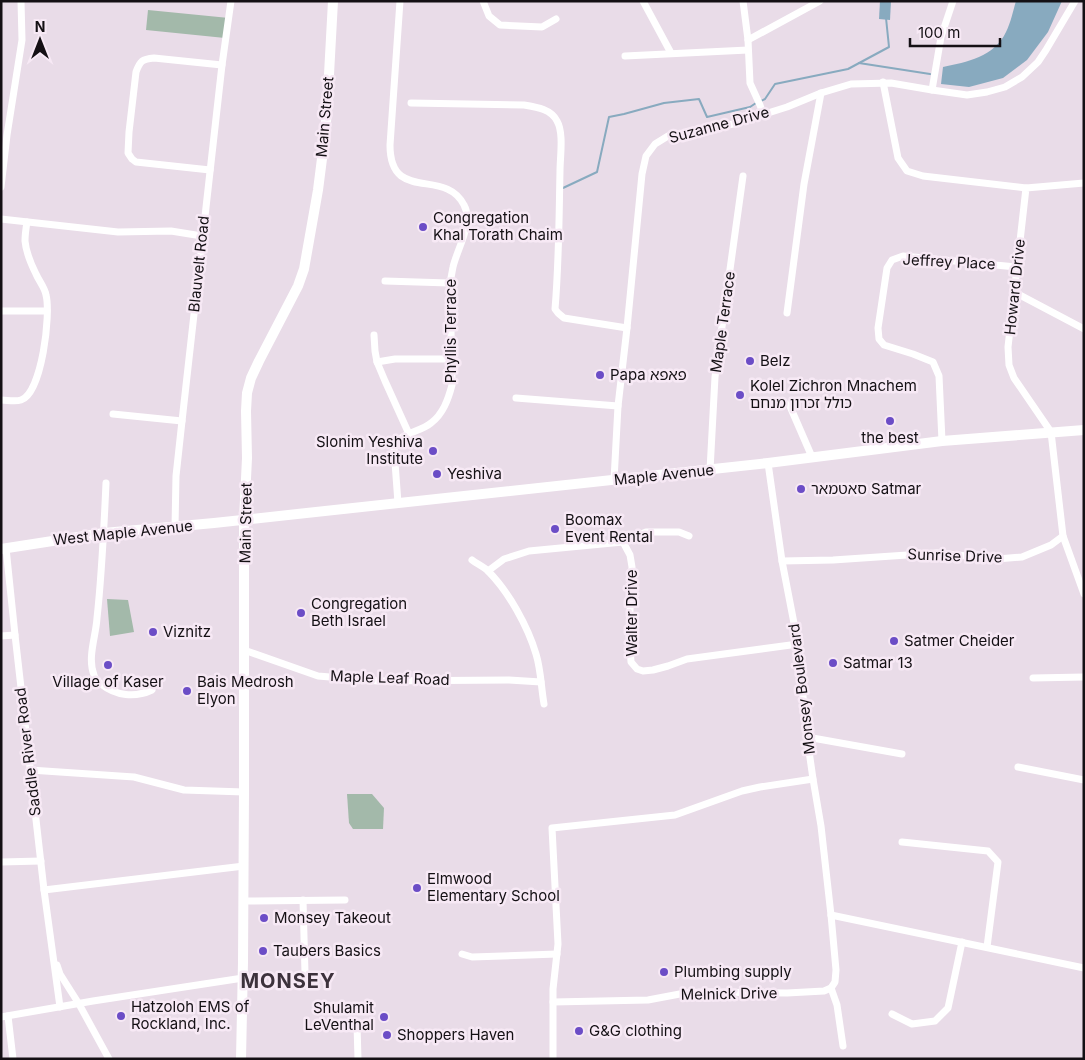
<svg xmlns="http://www.w3.org/2000/svg" width="1085" height="1060" font-family="Inter,'Noto Sans Hebrew',sans-serif">
<rect width="100%" height="100%" fill="#e9dce8"/>
<g fill="#a3b9aa">
<polygon points="148,10 229,18 225,38 146,30"/>
<polygon points="107,599 128,600 134,632 110,636"/>
<polygon points="347,794 372,794 384,808 383,829 353,829 349,823"/>
</g>
<g fill="#88aabf">
<polygon points="880,1 891,1 890,20 879,19"/>
<path d="M1016 1H1062L1048 32 1027 60 1003 78 969 87 941 84 943 67C967 62 994 57 1006 32 1011 22 1013 11 1016 1Z"/>
</g>
<g fill="none" stroke-linecap="round" stroke-linejoin="round">
<g stroke="#88aabf" stroke-width="2">
<polyline points="859,63 930,74"/>
<polyline points="761,101 765,99 775,84 848,69 889,47 886,18"/>
<polyline points="563,188 597,172 609,117 624,114 664,103 699,99 707,117 750,107 756,103"/>
</g>
<g stroke="#fff" stroke-width="7">
<polyline points="483,1 489,16 500,25 542,27 556,19"/>
<polyline points="643,1 671,53"/>
<polyline points="743,1 748,40 750,83 760,105 763,114"/>
<polyline points="748,40 820,1"/>
<polyline points="625,56 748,50"/>
<polyline points="883,82 898,158 907,171 923,176 1026,188"/>
<polyline points="932,90 941,37 953,1"/>
<path d="M411 103 524 105C536 107 551 109 557 121 564 133 560 157 560 171 559 217 559 263 555 309L558 313 564 318 627 328"/>
<path d="M210 170 136 162 132 159 128 153 129 132 136 72C140 61 142 59 154 58L222 65"/>
<polyline points="1084,183 1026,188 1008,347 1009,365 1014,378 1051,432 1063,536 1084,594"/>
<polyline points="1,187 7,135 22,40 21,1"/>
<polyline points="1,219 118,232 171,231 202,236"/>
<polyline points="385,281 449,283"/>
<polyline points="1014,292 1084,329"/>
<polyline points="1,311 47,311"/>
<polyline points="787,313 804,184 821,93"/>
<polyline points="374,335 375,351 377,362 385,381 409,434"/>
<polyline points="377,362 395,359 452,359"/>
<polyline points="516,398 618,406"/>
<path d="M1 400C7 400 15 402 21 400 42 393 51 314 46 295 45 288 39 281 36 274 31 264 26 252 25 241 25 235 26 228 27 222"/>
<polyline points="789,404 812,457"/>
<polyline points="113,414 182,421"/>
<polyline points="942,441 939,376 933,362 913,354 884,345 879,339 878,328 887,268 892,260 903,256 1016,267"/>
<polyline points="710,470 715,377 743,176"/>
<polyline points="614,480 618,406 627,328 642,174 646,156 655,144 668,136 733,124 787,107 821,93 851,84 891,83 932,90 967,95 987,92 1005,87 1022,77 1038,62 1046,50 1075,1"/>
<path d="M106 483C104 528 102 573 97 618 96 636 87 658 94 675 95 679 99 682 101 684 116 696 135 698 152 690"/>
<path d="M398 503 394 449C397 433 419 433 431 423 443 414 448 400 452 385 452 365 451 345 451 324 450 305 448 287 453 267 457 249 474 223 464 205 445 167 390 204 390 145L400 1"/>
<polyline points="175,527 176,476 182,421 222,65 231,1"/>
<polyline points="623,542 630,555 632,567 629,632 631,662 637,669 643,671 653,670 668,666 687,659 798,644"/>
<polyline points="6,548 15,635 44,890 60,1007"/>
<path d="M472 560C477 564 484 567 488 571 509 592 528 627 536 654 541 670 541 687 544 704"/>
<polyline points="782,561 833,560 937,553 997,559 1022,557 1051,545 1063,536"/>
<polyline points="488,571 504,559 529,551 623,542 646,532 679,532 689,536"/>
<polyline points="1,636 15,635"/>
<polyline points="244,650 318,676 378,681 509,680 541,682"/>
<polyline points="1033,678 1084,677"/>
<polyline points="807,737 902,754"/>
<polyline points="1018,767 1084,780"/>
<polyline points="30,770 134,777 184,790 244,792"/>
<polyline points="902,842 988,851 998,862 987,947"/>
<polyline points="1,862 41,861"/>
<polyline points="44,890 244,866"/>
<polyline points="303,900 305,973"/>
<polyline points="244,901 345,900"/>
<polyline points="831,915 1084,968"/>
<polyline points="462,954 472,957 557,954"/>
<polyline points="57,965 60,974 79,1004 109,1059"/>
<polyline points="831,988 837,1005 843,1046"/>
<polyline points="553,1002 648,1000 685,993 704,992 787,993 824,991 831,988 835,982 836,970 831,915 821,826 813,779 807,737 798,644 782,561 768,463"/>
<polyline points="892,1014 912,1024 935,1021 948,1008 962,942"/>
<polyline points="8,1016 13,1059"/>
<polyline points="1,1017 93,1001 243,978"/>
<polyline points="357,1025 358,1059"/>
<polyline points="553,1059 553,989 558,944 552,828 675,815 742,791 760,787 813,779"/>
</g>
<g stroke="#fff" stroke-width="10">
<polyline points="1,549 104,533 214,523 768,463 942,441 1084,430"/>
<polyline points="241,1059 243,962 244,792 244,520 247,458 246,411 247,393 251,378 259,361 298,286 304,269 318,190 324,143 327,111 333,1"/>
</g>
</g>
<g fill="#6b4dc6" stroke="#f7e9f5" stroke-width="2">
<circle cx="423" cy="227" r="5"/>
<circle cx="750" cy="361" r="5"/>
<circle cx="600" cy="375" r="5"/>
<circle cx="740" cy="395" r="5"/>
<circle cx="890" cy="421" r="5"/>
<circle cx="433" cy="451" r="5"/>
<circle cx="437" cy="474" r="5"/>
<circle cx="801" cy="489" r="5"/>
<circle cx="555" cy="529" r="5"/>
<circle cx="301" cy="613" r="5"/>
<circle cx="153" cy="632" r="5"/>
<circle cx="894" cy="641" r="5"/>
<circle cx="833" cy="663" r="5"/>
<circle cx="108" cy="665" r="5"/>
<circle cx="187" cy="691" r="5"/>
<circle cx="417" cy="888" r="5"/>
<circle cx="264" cy="918" r="5"/>
<circle cx="263" cy="951" r="5"/>
<circle cx="664" cy="972" r="5"/>
<circle cx="121" cy="1016" r="5"/>
<circle cx="384" cy="1017" r="5"/>
<circle cx="579" cy="1031" r="5"/>
<circle cx="387" cy="1035" r="5"/>
</g>
<g text-anchor="middle" stroke-width="5" stroke-linejoin="round" paint-order="stroke">
<g font-size="15" fill="#141014" stroke="#f7e9f5">
<text transform="translate(325 117) rotate(-85)" y="5">Main Street</text>
<text transform="translate(719 125) rotate(-15)" y="5">Suzanne Drive</text>
<text transform="translate(949 262) rotate(3)" y="5">Jeffrey Place</text>
<text transform="translate(199 264) rotate(-84)" y="5">Blauvelt Road</text>
<text transform="translate(1015 287) rotate(-84)" y="5">Howard Drive</text>
<text transform="translate(723 322) rotate(-82)" y="5">Maple Terrace</text>
<text transform="translate(451 331) rotate(-90)" y="5">Phyllis Terrace</text>
<text transform="translate(664 475) rotate(-6)" y="5">Maple Avenue</text>
<text transform="translate(246 523) rotate(-89)" y="5">Main Street</text>
<text transform="translate(123 533) rotate(-6)" y="5">West Maple Avenue</text>
<text transform="translate(955 556) rotate(2)" y="5">Sunrise Drive</text>
<text transform="translate(632 613) rotate(-90)" y="5">Walter Drive</text>
<text transform="translate(390 678) rotate(2)" y="5">Maple Leaf Road</text>
<text transform="translate(802 689) rotate(-97)" y="5">Monsey Boulevard</text>
<text transform="translate(28 752) rotate(-97)" y="5">Saddle River Road</text>
<text transform="translate(729 994) rotate(-1)" y="5">Melnick Drive</text>
</g>
<g font-size="15" fill="#141014" stroke="#f7e9f5" text-anchor="start">
<text x="433" y="223">Congregation<tspan x="433" dy="17">Khal Torath Chaim</tspan></text>
<text x="760" y="366">Belz</text>
<text x="610" y="380">Papa פאפא</text>
<text x="750" y="391">Kolel Zichron Mnachem<tspan x="750" dy="17">כולל זכרון מנחם</tspan></text>
<text x="890" y="443" text-anchor="middle">the best</text>
<text x="423" y="447" text-anchor="end">Slonim Yeshiva<tspan x="423" dy="17">Institute</tspan></text>
<text x="447" y="479">Yeshiva</text>
<text x="811" y="494">סאטמאר Satmar</text>
<text x="565" y="525">Boomax<tspan x="565" dy="17">Event Rental</tspan></text>
<text x="311" y="609">Congregation<tspan x="311" dy="17">Beth Israel</tspan></text>
<text x="163" y="637">Viznitz</text>
<text x="904" y="646">Satmer Cheider</text>
<text x="843" y="668">Satmar 13</text>
<text x="108" y="687" text-anchor="middle">Village of Kaser</text>
<text x="197" y="687">Bais Medrosh<tspan x="197" dy="17">Elyon</tspan></text>
<text x="427" y="884">Elmwood<tspan x="427" dy="17">Elementary School</tspan></text>
<text x="274" y="923">Monsey Takeout</text>
<text x="273" y="956">Taubers Basics</text>
<text x="674" y="977">Plumbing supply</text>
<text x="131" y="1012">Hatzoloh EMS of<tspan x="131" dy="17">Rockland, Inc.</tspan></text>
<text x="374" y="1013" text-anchor="end">Shulamit<tspan x="374" dy="17">LeVenthal</tspan></text>
<text x="589" y="1036">G&amp;G clothing</text>
<text x="397" y="1040">Shoppers Haven</text>
</g>
<g font-size="20" font-weight="bold" letter-spacing="1" fill="#3d323c" stroke="#f7e9f5">
<text x="288" y="988">MONSEY</text>
</g>
</g>
<rect width="1085" height="1060" fill="none" stroke="#141014" stroke-width="5"/>
<g transform="translate(40 40)" stroke="#f7e9f5" stroke-width="4" paint-order="stroke">
<path d="M0-4L9 19L0 12L-9 19Z" fill="#141014"/>
<text y="-8" font-size="14" font-weight="bold" text-anchor="middle" fill="#141014">N</text>
</g>
<path d="M910 38v8h90v-8" fill="none" stroke="#141014" stroke-width="2.5"/>
<text x="918" y="38" font-size="15" fill="#141014" stroke="#f7e9f5" stroke-width="4" paint-order="stroke">100 m</text>
</svg>
